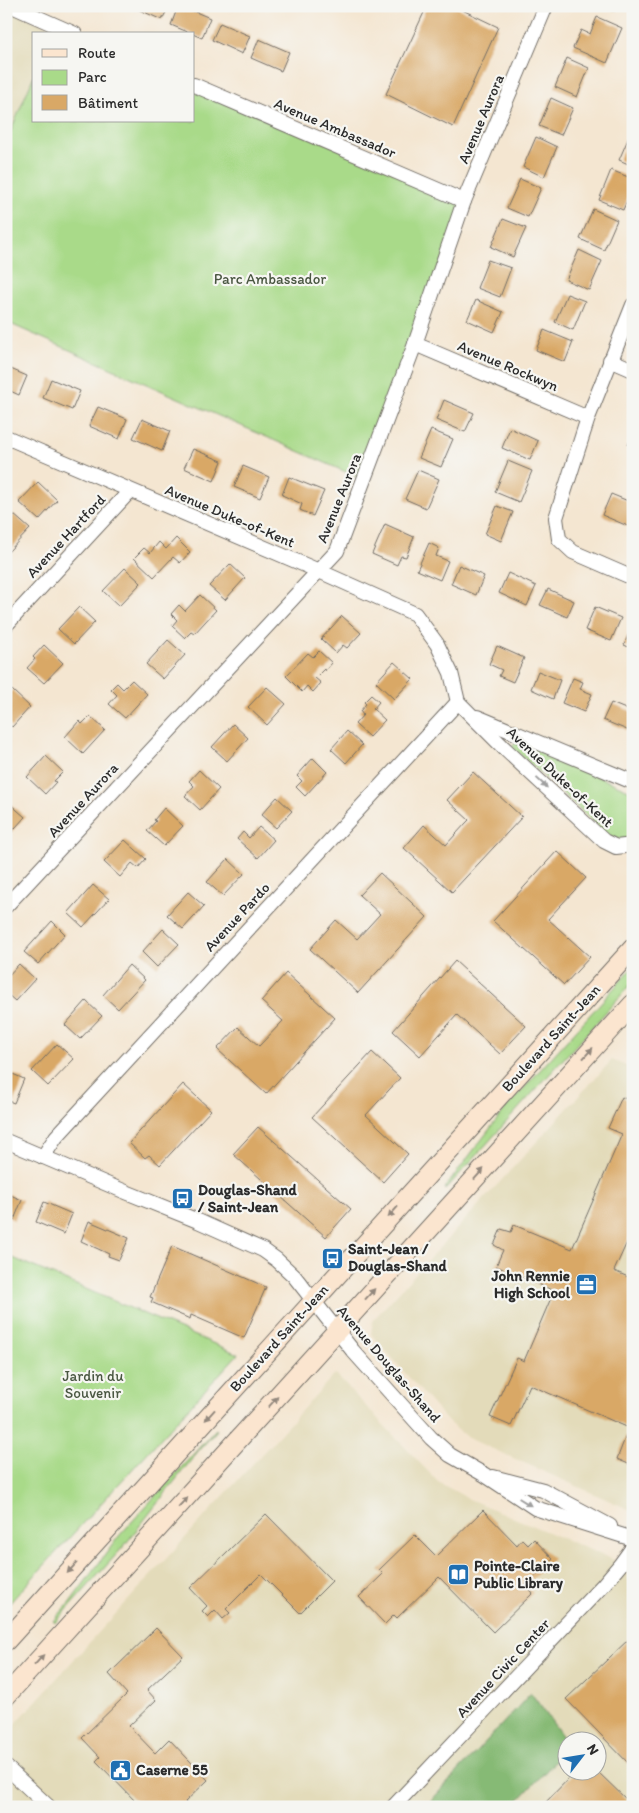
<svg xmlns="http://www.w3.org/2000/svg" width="639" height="1813" font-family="Itim,sans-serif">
<rect width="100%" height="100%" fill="#f6f6f2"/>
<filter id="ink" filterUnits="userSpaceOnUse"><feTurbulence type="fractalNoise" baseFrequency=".02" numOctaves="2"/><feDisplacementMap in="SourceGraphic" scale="10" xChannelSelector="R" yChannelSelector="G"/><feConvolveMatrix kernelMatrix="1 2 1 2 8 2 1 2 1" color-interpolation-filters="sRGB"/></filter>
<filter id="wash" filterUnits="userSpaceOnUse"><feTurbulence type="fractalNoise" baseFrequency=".0096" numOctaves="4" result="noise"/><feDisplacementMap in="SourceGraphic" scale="20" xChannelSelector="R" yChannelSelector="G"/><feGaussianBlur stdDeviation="1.12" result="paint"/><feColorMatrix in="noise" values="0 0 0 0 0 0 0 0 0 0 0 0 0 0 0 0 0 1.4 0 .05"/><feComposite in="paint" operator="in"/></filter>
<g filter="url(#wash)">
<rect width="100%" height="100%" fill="#f4e6d1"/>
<g fill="#e3dbba">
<polygon points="6,9 53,29 51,34 34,34 34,75 6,143"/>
<polygon points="612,1060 633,1069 633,1511 468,1438 448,1422 371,1334 373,1320"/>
<polygon points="335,1374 438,1482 469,1499 633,1568 633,1807 512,1807 566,1750 566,1770 596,1770 596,1740 566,1741 531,1693 425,1807 6,1807 6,1734"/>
</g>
<g fill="#a9da89" stroke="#6a825a">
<polygon points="34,75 34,121 194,121 194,88 464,201 364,480 6,322 6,143"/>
<path d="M516 741 633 792V837C624 841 616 840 608 835L512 747Z"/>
<polygon points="633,967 633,982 445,1190 444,1189 505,1109"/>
<polygon points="6,1255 238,1354 6,1607"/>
<polygon points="216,1429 217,1430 199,1450 124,1546 55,1623 53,1621 68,1605 119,1536"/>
</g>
<polygon fill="#86ba75" stroke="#587250" points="531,1693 566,1741 566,1750 512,1807 425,1807"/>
<g id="blocks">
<g fill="#d9a866">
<polygon points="131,6 169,6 162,20"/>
<polygon points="427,6 454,6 498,27 453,127 386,94"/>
<polygon points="605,6 617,6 615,11"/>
<polygon points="186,8 210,18 202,38 171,25 177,9 185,12"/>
<polygon points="597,17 622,28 607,63 573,48 581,30 590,34"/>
<polygon points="220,23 250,36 242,54 212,40"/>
<polygon points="259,39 289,52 281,71 251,58"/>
<polygon points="567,58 589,68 577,97 555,87"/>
<polygon points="551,98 573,108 561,135 539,126"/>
<polygon points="631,132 633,133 633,166 619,160"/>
<polygon points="536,137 557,147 544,177 523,167"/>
<polygon points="611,170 633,179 633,186 623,210 599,200"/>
<polygon points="520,179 541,188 528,217 507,208"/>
<polygon points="593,209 617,220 604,250 580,239"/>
<polygon points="503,219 526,228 513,257 491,247"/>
<polygon points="579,250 602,261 589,290 566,280"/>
<polygon points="488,260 511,268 500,297 477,288"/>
<polygon points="567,294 585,301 573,330 555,322"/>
<polygon points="476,300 503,312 494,332 467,320"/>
<polygon points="544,330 573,342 565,362 536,350"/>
<polygon points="6,367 27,376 19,395 6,389"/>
<polygon points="51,379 80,391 72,410 43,398"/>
<polygon points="444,400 474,413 465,432 436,420"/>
<polygon points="98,407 127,419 119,439 89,426"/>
<polygon points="142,419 170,431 162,451 133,438"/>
<polygon points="510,428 538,441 530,460 502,448"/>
<polygon points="431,430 453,439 441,467 419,458"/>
<polygon points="633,434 633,448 628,445"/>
<polygon points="193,449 222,461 214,481 184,468"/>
<polygon points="508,461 532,471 519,502 495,492"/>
<polygon points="243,466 269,477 260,498 234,487"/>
<polygon points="418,470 439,479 426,508 405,499"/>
<polygon points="289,477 324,491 313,516 300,510 302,504 282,495"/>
<polygon points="38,482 57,500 39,520 19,502"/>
<polygon points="611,494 633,503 633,522 630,527 602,515"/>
<polygon points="497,506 513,512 501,541 485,534"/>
<polygon points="13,514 30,529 7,553 6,521"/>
<polygon points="385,524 414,537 406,557 401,556 397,565 372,554"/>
<polygon points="176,538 190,552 180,563 173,557 154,577 134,558 144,548 150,553 159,542 166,549"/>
<polygon points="429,543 439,548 436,556 448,561 440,580 417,570"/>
<polygon points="230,564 245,578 225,600 209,586"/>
<polygon points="459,565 484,576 476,595 451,584"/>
<polygon points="125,568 141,583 119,606 103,591"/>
<polygon points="508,573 536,586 527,606 499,593"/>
<polygon points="548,589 574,601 567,617 540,605"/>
<polygon points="200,595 216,610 194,634 191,632 185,638 172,626 177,620 171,614 179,605 185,611"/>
<polygon points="79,607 95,622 74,644 58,629"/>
<polygon points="595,607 621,618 611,641 585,630"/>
<polygon points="342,616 361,633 347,648 343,645 336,653 321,639"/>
<polygon points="633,624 633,649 624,645"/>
<polygon points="168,640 185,655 163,679 146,664"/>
<polygon points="44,645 63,663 44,683 27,668 35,659 33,657"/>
<polygon points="497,646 524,658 513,682 499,676 502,670 489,664"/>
<polygon points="319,651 332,663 325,671 324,669 315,678 321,683 313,692 307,686 302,692 286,676 308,653 313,657"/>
<polygon points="394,662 413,679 394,699 376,682"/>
<polygon points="538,671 560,680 553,699 531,689"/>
<polygon points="573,678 583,682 580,689 592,694 584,712 562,703"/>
<polygon points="132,680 147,694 125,718 109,704 117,695 111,689 117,683 123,689"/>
<polygon points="267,687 286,704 267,725 248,707"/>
<polygon points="12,690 30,707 12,727 6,722 6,696"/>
<polygon points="371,695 379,702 373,709 385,720 369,737 355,724 363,715 360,711 366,704 364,702"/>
<polygon points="611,703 633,712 632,732 603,720"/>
<polygon points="90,716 105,730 83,754 65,737 79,721 82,724"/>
<polygon points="233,724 248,738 227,761 212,747"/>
<polygon points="347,731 362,745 346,763 331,749"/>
<polygon points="46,756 63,772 54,781 56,782 45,794 27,777"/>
<polygon points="313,758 327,772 305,796 296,787 302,781 297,776"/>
<polygon points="199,770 219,789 200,810 185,796 194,786 189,781"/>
<polygon points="473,772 522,817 452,892 404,848 424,825 446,845 466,823 469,820 447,800"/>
<polygon points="277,797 292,811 276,828 261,815"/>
<polygon points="9,803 25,817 6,838 6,806"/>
<polygon points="164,808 183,826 164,846 147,831 156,821 154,820"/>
<polygon points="259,827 274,840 258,858 237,839 243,832 249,838"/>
<polygon points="125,840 146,859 138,868 132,863 120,877 104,862"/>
<polygon points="557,851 586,878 548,919 590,957 564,985 493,921"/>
<polygon points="228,859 244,874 223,896 207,882"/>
<polygon points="380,873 427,917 358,993 310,949 336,920 357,939 380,914 359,895"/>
<polygon points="93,885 109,899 83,927 68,913"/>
<polygon points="188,892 204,906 183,929 167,915"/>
<polygon points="52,921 65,934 38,964 24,952"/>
<polygon points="163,929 179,944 157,967 142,952"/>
<polygon points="455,961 526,1026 500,1054 457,1015 420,1056 393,1031"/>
<polygon points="19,964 35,979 15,1001 6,993 6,978"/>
<polygon points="129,965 145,980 118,1009 103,995"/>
<polygon points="286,973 335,1018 266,1094 217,1049 238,1027 259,1046 283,1021 261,1001"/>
<polygon points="86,1001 102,1016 80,1039 65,1025"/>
<polygon points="57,1044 74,1059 48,1086 32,1071"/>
<polygon points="372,1052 400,1078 366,1115 408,1154 383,1182 312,1117"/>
<polygon points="6,1071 24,1079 14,1103 6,1100"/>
<polygon points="183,1084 211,1110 160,1165 149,1155 145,1158 129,1143"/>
<polygon points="622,1097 633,1102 633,1229 614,1271 633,1279 633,1466 617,1459 629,1428 530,1385 511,1426 490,1417 517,1358 524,1361 554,1291 496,1266 503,1250 494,1245 501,1229 511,1232 514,1225 572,1249 622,1134 608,1128"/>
<polygon points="258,1127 351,1209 326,1237 233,1154"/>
<polygon points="6,1193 22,1200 14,1220 6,1216"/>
<polygon points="44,1202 72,1214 64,1234 36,1222"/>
<polygon points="89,1221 129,1238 119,1260 108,1256 109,1254 81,1241"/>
<polygon points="172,1246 266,1287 244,1338 191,1315 190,1319 151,1302 153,1298 150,1297"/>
<polygon points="483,1510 517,1545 522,1539 528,1545 534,1539 553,1559 526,1585 533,1593 493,1632 439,1577 397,1618 394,1615 385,1624 359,1597 383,1574 379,1570 415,1535 436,1556"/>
<polygon points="266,1514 332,1581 300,1613 261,1574 226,1609 230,1613 223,1619 215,1610 208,1617 202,1611 207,1606 190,1588"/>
<polygon points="156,1628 183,1656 147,1690 156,1700 129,1726 155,1753 169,1739 208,1780 185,1802 189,1807 141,1807 96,1761 100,1757 82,1738 127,1694 109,1674"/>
<polygon points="630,1638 633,1641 633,1768 566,1699"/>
<polygon points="577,1770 596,1770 629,1802 633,1798 633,1807 541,1807"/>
</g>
</g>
</g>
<g filter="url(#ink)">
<use href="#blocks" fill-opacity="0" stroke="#716c65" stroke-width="1"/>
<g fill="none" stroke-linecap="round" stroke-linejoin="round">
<defs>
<g id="street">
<polyline points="12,6 75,34"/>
<polyline points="194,85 464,201"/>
<polyline points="633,305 588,418 556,518 559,539 573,552 633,578"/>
<polyline points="415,344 588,418"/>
<polyline points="610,360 633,370"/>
<polyline points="6,437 319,571 415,614 437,644 451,673 458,702 506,750 604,841 616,847 633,845"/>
<polyline points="6,625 130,491"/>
<polyline points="477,717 633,782"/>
<polyline points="6,906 337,551 415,344 464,201 546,6"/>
<polyline points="6,1141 121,1190 198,1221 263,1250 277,1260 294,1276 353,1351 431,1438 450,1455 485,1475 535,1508 633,1539"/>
<polyline points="43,1157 56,1137 458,702"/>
<polyline points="493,1477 543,1490 610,1526"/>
<polyline points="6,1767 49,1807"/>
<polyline points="393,1807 603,1585 620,1565 633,1547"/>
</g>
<g id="secondary">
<polyline points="6,1641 633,948"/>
<polyline points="6,1696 633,1004"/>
</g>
</defs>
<use href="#street" stroke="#716c65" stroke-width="16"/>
<use href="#secondary" stroke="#716c65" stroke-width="21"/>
<use href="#street" stroke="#fff" stroke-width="14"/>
<use href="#secondary" stroke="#fbe5cf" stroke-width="19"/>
</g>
<defs><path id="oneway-solid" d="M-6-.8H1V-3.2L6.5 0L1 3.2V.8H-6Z" transform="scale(1.25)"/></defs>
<g fill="#a0a0a0">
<use href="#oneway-solid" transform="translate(542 783) rotate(43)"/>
<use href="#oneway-solid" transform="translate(525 1502) rotate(32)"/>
</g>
<g fill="#93887d">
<use href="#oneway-solid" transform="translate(588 1053) rotate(-48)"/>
<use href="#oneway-solid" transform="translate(479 1174) rotate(-48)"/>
<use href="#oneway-solid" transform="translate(393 1212) rotate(132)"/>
<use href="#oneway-solid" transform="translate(370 1294) rotate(-48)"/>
<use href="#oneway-solid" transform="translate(273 1402) rotate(-48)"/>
<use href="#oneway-solid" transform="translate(210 1415) rotate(132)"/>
<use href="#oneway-solid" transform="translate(183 1502) rotate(-47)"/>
<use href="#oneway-solid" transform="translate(72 1568) rotate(132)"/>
<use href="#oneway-solid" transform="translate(39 1660) rotate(-48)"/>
</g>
</g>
<defs>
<symbol id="bus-square" viewBox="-11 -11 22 22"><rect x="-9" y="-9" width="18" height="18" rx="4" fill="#1f6fb2" stroke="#f6f6f2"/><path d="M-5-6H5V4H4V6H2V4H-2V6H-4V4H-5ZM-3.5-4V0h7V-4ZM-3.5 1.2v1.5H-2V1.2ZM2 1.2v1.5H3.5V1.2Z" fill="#fff"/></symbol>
<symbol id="office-square" viewBox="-11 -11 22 22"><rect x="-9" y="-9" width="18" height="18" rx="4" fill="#1f6fb2" stroke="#f6f6f2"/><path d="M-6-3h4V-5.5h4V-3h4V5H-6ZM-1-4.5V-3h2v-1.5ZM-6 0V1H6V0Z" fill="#fff"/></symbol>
<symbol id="library-square" viewBox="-11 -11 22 22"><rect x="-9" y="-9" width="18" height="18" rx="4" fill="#1f6fb2" stroke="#f6f6f2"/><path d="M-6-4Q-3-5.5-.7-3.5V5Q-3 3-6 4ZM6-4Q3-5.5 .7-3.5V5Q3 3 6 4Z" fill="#fff"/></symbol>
<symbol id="civic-square" viewBox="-11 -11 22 22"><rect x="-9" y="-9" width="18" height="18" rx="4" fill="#1f6fb2" stroke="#f6f6f2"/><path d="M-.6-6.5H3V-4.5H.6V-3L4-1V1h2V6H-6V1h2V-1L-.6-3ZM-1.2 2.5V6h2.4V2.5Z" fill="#fff"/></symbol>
</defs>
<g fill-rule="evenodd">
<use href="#bus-square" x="170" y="1186" width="25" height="25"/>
<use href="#bus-square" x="320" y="1246" width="25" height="25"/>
<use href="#office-square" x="574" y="1272" width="25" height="25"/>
<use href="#library-square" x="446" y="1562" width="25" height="25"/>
<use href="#civic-square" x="108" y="1758" width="25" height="25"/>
</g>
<g text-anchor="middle" stroke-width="4.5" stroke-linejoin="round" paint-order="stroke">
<g font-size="15" fill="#2b2b2b" stroke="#f6f6f2">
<text transform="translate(481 119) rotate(-67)" y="5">Avenue Aurora</text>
<text transform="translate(335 128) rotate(23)" y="5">Avenue Ambassador</text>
<text transform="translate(508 366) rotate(23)" y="5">Avenue Rockwyn</text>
<text transform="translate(339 498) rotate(-68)" y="5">Avenue Aurora</text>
<text transform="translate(230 516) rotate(23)" y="5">Avenue Duke-of-Kent</text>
<text transform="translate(66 536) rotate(-47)" y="5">Avenue Hartford</text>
<text transform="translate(560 777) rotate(43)" y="5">Avenue Duke-of-Kent</text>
<text transform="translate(83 800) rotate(-47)" y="5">Avenue Aurora</text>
<text transform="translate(237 917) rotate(-47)" y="5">Avenue Pardo</text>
<text transform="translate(551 1038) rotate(-48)" y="5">Boulevard Saint-Jean</text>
<text transform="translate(279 1338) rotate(-48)" y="5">Boulevard Saint-Jean</text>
<text transform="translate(389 1364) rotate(49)" y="5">Avenue Douglas-Shand</text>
<text transform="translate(503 1668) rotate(-47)" y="5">Avenue Civic Center</text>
</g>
<g font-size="15" fill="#4a5742" stroke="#f6f6f2">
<text x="270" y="284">Parc Ambassador</text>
<text x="93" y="1381">Jardin du<tspan x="93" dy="17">Souvenir</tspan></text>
</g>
<g font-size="15" font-weight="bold" fill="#2b2b2b" stroke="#f6f6f2" text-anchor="start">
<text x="198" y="1195">Douglas-Shand<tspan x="198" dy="17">/ Saint-Jean</tspan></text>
<text x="348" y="1254">Saint-Jean /<tspan x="348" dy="17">Douglas-Shand</tspan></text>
<text x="570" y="1281" text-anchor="end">John Rennie<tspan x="570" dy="17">High School</tspan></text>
<text x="474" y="1571">Pointe-Claire<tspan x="474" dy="17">Public Library</tspan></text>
<text x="136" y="1775">Caserne 55</text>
</g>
</g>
<rect width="639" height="1813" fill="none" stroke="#f6f6f2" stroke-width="25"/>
<rect x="32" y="32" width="162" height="90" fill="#f6f6f2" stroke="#a5a5a2"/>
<rect x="42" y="49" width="25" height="8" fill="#fbe5cf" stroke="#a5a5a2"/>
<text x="78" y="58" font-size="15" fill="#2b2b2b">Route</text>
<rect x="42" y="70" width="25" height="15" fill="#a9da89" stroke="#a5a5a2"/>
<text x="78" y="82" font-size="15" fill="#2b2b2b">Parc</text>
<rect x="42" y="95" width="25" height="15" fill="#d9a866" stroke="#a5a5a2"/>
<text x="78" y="108" font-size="15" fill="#2b2b2b">Bâtiment</text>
<g transform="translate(582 1756) rotate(59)"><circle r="24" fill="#f6f6f2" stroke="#a5a5a2"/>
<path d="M0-4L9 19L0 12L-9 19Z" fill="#1f6fb2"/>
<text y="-8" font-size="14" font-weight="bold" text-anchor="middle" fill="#2b2b2b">N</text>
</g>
</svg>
